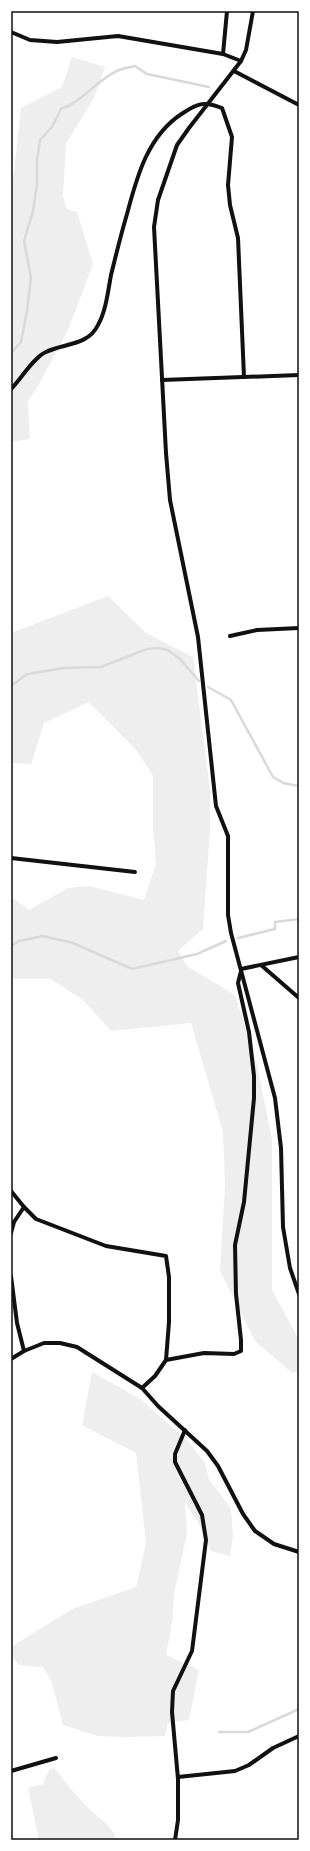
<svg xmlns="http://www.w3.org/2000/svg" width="310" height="1851" font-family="Merriweather,serif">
<rect width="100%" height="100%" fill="#fff"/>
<g fill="#eee">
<polygon points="72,57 105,67 94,98 66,144 63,196 67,209 77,212 93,264 68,330 38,386 28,401 30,439 11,442 11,185 13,180 21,108 62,87"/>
<polygon points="108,596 146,633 193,657 210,789 210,831 203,929 178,951 187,966 235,995 257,1065 272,1139 272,1290 299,1340 299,1371 292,1373 255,1341 220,1271 225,1185 223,1132 191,1023 111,1031 83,1000 51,979 11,979 11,897 29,910 68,888 89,886 144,900 156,864 153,827 153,776 136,750 89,702 44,723 31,764 11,763 11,633"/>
<polygon points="92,1372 140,1399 189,1442 205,1463 209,1479 231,1509 233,1537 230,1556 211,1551 198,1522 185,1503 187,1533 174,1594 173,1617 166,1655 199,1670 189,1720 168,1723 165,1736 125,1737 98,1736 63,1725 52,1683 43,1667 18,1665 11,1653 11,1647 72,1609 136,1587 146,1543 136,1453 82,1425"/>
<path d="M54 1768C65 1781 75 1795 87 1807 97 1817 113 1825 116 1840H39L28 1788 43 1784 49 1770Z"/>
</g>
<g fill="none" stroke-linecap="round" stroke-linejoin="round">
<g stroke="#d9d9d9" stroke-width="2.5">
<path d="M11 353 21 342 27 311 31 278 24 241 33 211 37 184V160L40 140 52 127 61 109C84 101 97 79 119 70 124 68 130 67 135 66L147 74 209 87"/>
<polyline points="11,686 27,674 64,668 101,667 147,649 158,648 168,650 180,659 199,681"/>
<polyline points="208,687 231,700 273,777 283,783 299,786"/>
<polyline points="238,938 275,929 275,922 299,919"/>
<polyline points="11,946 19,941 43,936 73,943 132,969 197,954 226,941"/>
<polyline points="219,1732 248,1732 299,1709"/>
</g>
<g stroke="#111" stroke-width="4">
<polyline points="253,11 246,50 241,61 189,128 177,145 158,200 154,227 166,453 170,500 198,637 216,806 228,836 228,915 231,933 275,1098 281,1148 283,1227 290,1268 299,1294"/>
<polyline points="11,32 30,40 57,42 118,36 223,54 241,61"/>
<polyline points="223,54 227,11"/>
<polyline points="234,71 299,105"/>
<polyline points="162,380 299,375"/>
<path d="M11 389C21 379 34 357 46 352 64 343 88 346 98 325 106 311 108 291 111 275 116 255 121 234 127 214 137 176 148 135 183 113 198 103 205 101 222 108L232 137 228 185 230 205 238 238 244 377"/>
<polyline points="230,636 257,630 299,628"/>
<polyline points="11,858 135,872"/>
<polyline points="261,965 299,998"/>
<polyline points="241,969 299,957"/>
<polyline points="11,1191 24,1207 36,1219 106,1246 166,1256 169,1277 169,1322 166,1360 155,1376 142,1388"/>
<polyline points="11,1233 14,1222 24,1207"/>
<polyline points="11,1276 17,1323 24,1351"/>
<polyline points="11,1359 24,1351 44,1343 60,1343 77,1347 142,1388 158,1406 207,1451 218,1466 243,1514 255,1531 274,1544 299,1552"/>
<polyline points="166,1360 204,1353 234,1354 241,1351 241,1340 236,1294 235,1245 244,1202 254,1098 254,1076 249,1032 238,983 241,971"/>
<polyline points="11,1771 56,1758"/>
<polyline points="178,1777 235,1771 249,1765 273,1748 299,1736"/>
<polyline points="175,1840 178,1820 178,1779 172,1712 173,1691 192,1651 206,1540 202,1515 175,1462 175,1454 185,1430"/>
</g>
</g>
<rect width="310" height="1851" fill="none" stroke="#ffffff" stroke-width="24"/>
<rect x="12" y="12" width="286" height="1827" fill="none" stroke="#111" stroke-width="1.5"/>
</svg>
